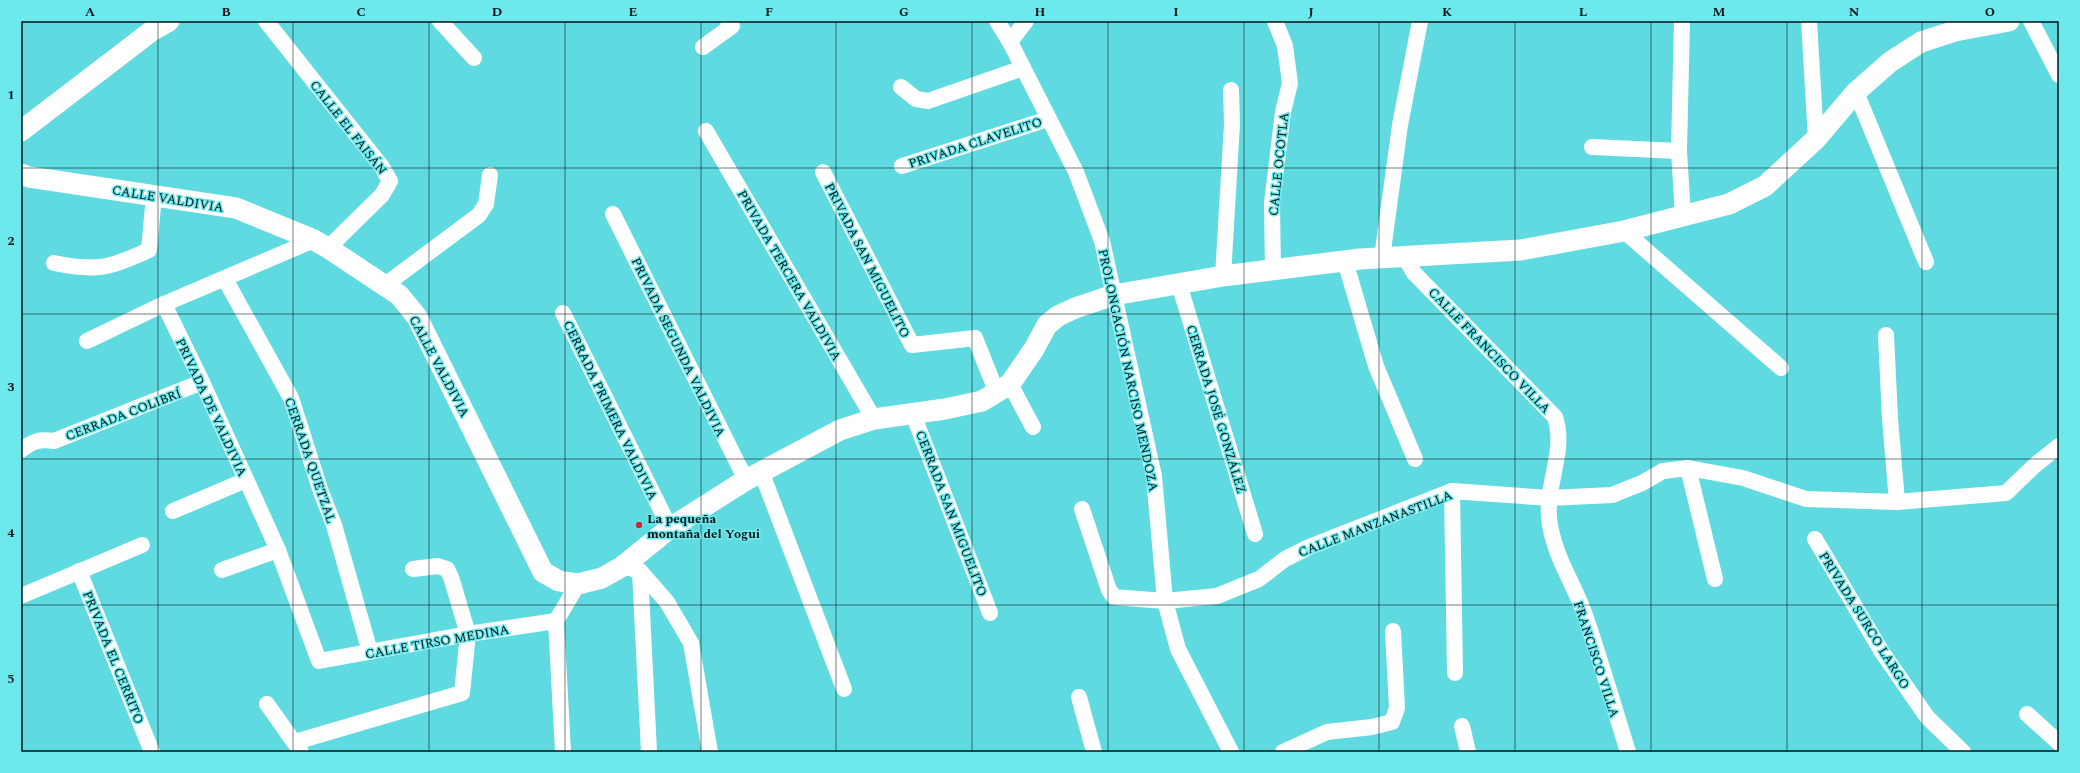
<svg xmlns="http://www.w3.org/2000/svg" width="2080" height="773" font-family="Spectral,serif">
<rect width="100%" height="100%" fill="#5fdae0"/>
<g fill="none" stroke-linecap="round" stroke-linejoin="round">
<g stroke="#fff" stroke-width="16">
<polyline points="266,21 382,167 390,181 382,195 328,248"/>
<polyline points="440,21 474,58"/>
<polyline points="997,21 1010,42 1076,172 1102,241 1154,476 1165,601 1178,649 1231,752"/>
<polyline points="1682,21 1679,151 1683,216"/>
<polyline points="1809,21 1816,139"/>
<polyline points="2031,21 2059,75"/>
<polyline points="1010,42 1026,21"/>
<polyline points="703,47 732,26 728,21"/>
<polyline points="901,87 916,99 928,101 1023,68"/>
<polyline points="1856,92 1926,262"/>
<polyline points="706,131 874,419"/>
<polyline points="1592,147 1679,151"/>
<polyline points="902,166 1048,119"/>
<polyline points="823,172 912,345 975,338 997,393"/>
<polyline points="613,214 746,480"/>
<polyline points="1624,231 1781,368"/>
<path d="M1404 256 1414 273 1555 417C1567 452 1543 488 1550 525 1556 560 1575 585 1586 618 1601 662 1614 707 1628 752"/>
<polyline points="1382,258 1400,125 1420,21"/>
<polyline points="1345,261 1376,366 1415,459"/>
<path d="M54 263C97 272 110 268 149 250L154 195"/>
<polyline points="1273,270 1272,203 1283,112 1290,83 1285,46 1275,21"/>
<polyline points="1223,276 1232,124 1231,90"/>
<polyline points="225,279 291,398 321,492 334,525 370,652"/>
<polyline points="1179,284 1255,534"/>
<polyline points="385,285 479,215 486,204 490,175"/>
<polyline points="164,304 202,382 278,550 319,661 468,634 556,621"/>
<polyline points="563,313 670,528"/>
<polyline points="1886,335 1890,418 1897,502"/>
<polyline points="87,341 164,304 314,240"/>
<polyline points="1010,384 1033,427"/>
<polyline points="913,414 990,613"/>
<path d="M21 450C33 441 39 439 54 441L202 382"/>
<polyline points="1688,468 1715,579"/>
<polyline points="761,471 844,689"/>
<polyline points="1452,491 1455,673"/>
<polyline points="1082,509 1109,590 1114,597 1165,601 1217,596 1259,579 1285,559 1309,547 1452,491 1549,498 1612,495 1642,483 1663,471 1688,468 1743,478 1806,499 1897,502 2006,493 2034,466 2059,446"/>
<polyline points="173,511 246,480"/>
<polyline points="1815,539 1882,652 1927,717 1963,752"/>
<polyline points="623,566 640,571 667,602 691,643 710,752"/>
<polyline points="222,570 278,550"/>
<polyline points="79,571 152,752"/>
<polyline points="640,571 649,752"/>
<polyline points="21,596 142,545"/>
<polyline points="556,621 563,752"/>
<polyline points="556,621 578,584"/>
<polyline points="1079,697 1094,752"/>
<polyline points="267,704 301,752"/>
<polyline points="2027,714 2059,743"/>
<polyline points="1462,726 1468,752"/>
<polyline points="295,742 462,693 468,634 451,577 447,569 438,566 413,569"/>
<polyline points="1283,752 1327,732 1372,727 1392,722 1397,708 1393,631"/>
</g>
<g stroke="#fff" stroke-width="21">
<polyline points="21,131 153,30 169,21"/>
<polyline points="21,174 29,177 236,208 314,240 328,248 399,295 417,317 543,572 559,581 578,584 602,578 623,566 670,528 746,480 840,430 874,419 945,409 982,401 1010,384 1034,349 1047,325 1058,316 1075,308 1114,295 1223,276 1360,259 1521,250 1624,231 1729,204 1765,186 1816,139 1856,92 1890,62 1921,42 1955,31 2009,21"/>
</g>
</g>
<path fill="none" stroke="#001415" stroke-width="1" stroke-opacity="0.55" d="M158 21V752M293 21V752M429 21V752M565 21V752M701 21V752M836 21V752M972 21V752M1108 21V752M1244 21V752M1379 21V752M1515 21V752M1651 21V752M1787 21V752M1922 21V752M21 168H2059M21 314H2059M21 459H2059M21 605H2059"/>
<circle fill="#bd2c40" stroke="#6de8ed" stroke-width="1.5" cx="639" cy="525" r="4"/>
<g text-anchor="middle" stroke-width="3" stroke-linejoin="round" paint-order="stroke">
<g font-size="13" fill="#001415" stroke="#6de8ed">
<text transform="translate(349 127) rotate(52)" y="5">CALLE EL FAISÁN</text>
<text transform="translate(975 142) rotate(-18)" y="5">PRIVADA CLAVELITO</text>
<text transform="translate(1278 164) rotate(-84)" y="5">CALLE OCOTLA</text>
<text transform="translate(168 198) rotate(9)" y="5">CALLE VALDIVIA</text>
<text transform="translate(868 260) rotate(63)" y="5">PRIVADA SAN MIGUELITO</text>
<text transform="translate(790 275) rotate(60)" y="5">PRIVADA TERCERA VALDIVIA</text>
<text transform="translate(679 347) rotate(64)" y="5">PRIVADA SEGUNDA VALDIVIA</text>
<text transform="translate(1490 350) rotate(46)" y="5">CALLE FRANCISCO VILLA</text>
<text transform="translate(440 366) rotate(62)" y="5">CALLE VALDIVIA</text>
<text transform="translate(1129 370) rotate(78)" y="5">PROLONGACIÓN NARCISO MENDOZA</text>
<text transform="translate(212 407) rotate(65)" y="5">PRIVADA DE VALDIVIA</text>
<text transform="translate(1217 409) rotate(73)" y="5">CERRADA JOSÉ GONZÁLEZ</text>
<text transform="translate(611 410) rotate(64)" y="5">CERRADA PRIMERA VALDIVIA</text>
<text transform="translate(123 414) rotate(-21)" y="5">CERRADA COLIBRÍ</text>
<text transform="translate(311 460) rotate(71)" y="5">CERRADA QUETZAL</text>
<text transform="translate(952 513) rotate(69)" y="5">CERRADA SAN MIGUELITO</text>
<text transform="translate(1375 523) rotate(-21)" y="5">CALLE MANZANASTILLA</text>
<text transform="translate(1865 620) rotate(58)" y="5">PRIVADA SURCO LARGO</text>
<text transform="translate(437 641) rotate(-10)" y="5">CALLE TIRSO MEDINA</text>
<text transform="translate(114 657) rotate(68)" y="5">PRIVADA EL CERRITO</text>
<text transform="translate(1597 659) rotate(72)" y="5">FRANCISCO VILLA</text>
</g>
<g font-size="13" font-weight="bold" fill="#001415" stroke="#6de8ed" text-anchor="start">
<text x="647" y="523">La pequeña<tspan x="647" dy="15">montaña del Yogui</tspan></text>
</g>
</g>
<rect width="2080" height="773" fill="none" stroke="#6de8ed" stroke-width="44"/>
<rect x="22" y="22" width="2036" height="729" fill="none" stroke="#001415" stroke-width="1.5"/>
<g font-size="13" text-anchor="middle" font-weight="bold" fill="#001415">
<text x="90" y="16">A</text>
<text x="226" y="16">B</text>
<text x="361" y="16">C</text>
<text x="497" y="16">D</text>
<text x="633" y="16">E</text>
<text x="769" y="16">F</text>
<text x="904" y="16">G</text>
<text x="1040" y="16">H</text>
<text x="1176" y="16">I</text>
<text x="1311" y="16">J</text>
<text x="1447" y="16">K</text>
<text x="1583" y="16">L</text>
<text x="1719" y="16">M</text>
<text x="1854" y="16">N</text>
<text x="1990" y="16">O</text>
<text x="11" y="99">1</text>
<text x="11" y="245">2</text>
<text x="11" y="391">3</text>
<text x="11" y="537">4</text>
<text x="11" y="683">5</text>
</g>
</svg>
